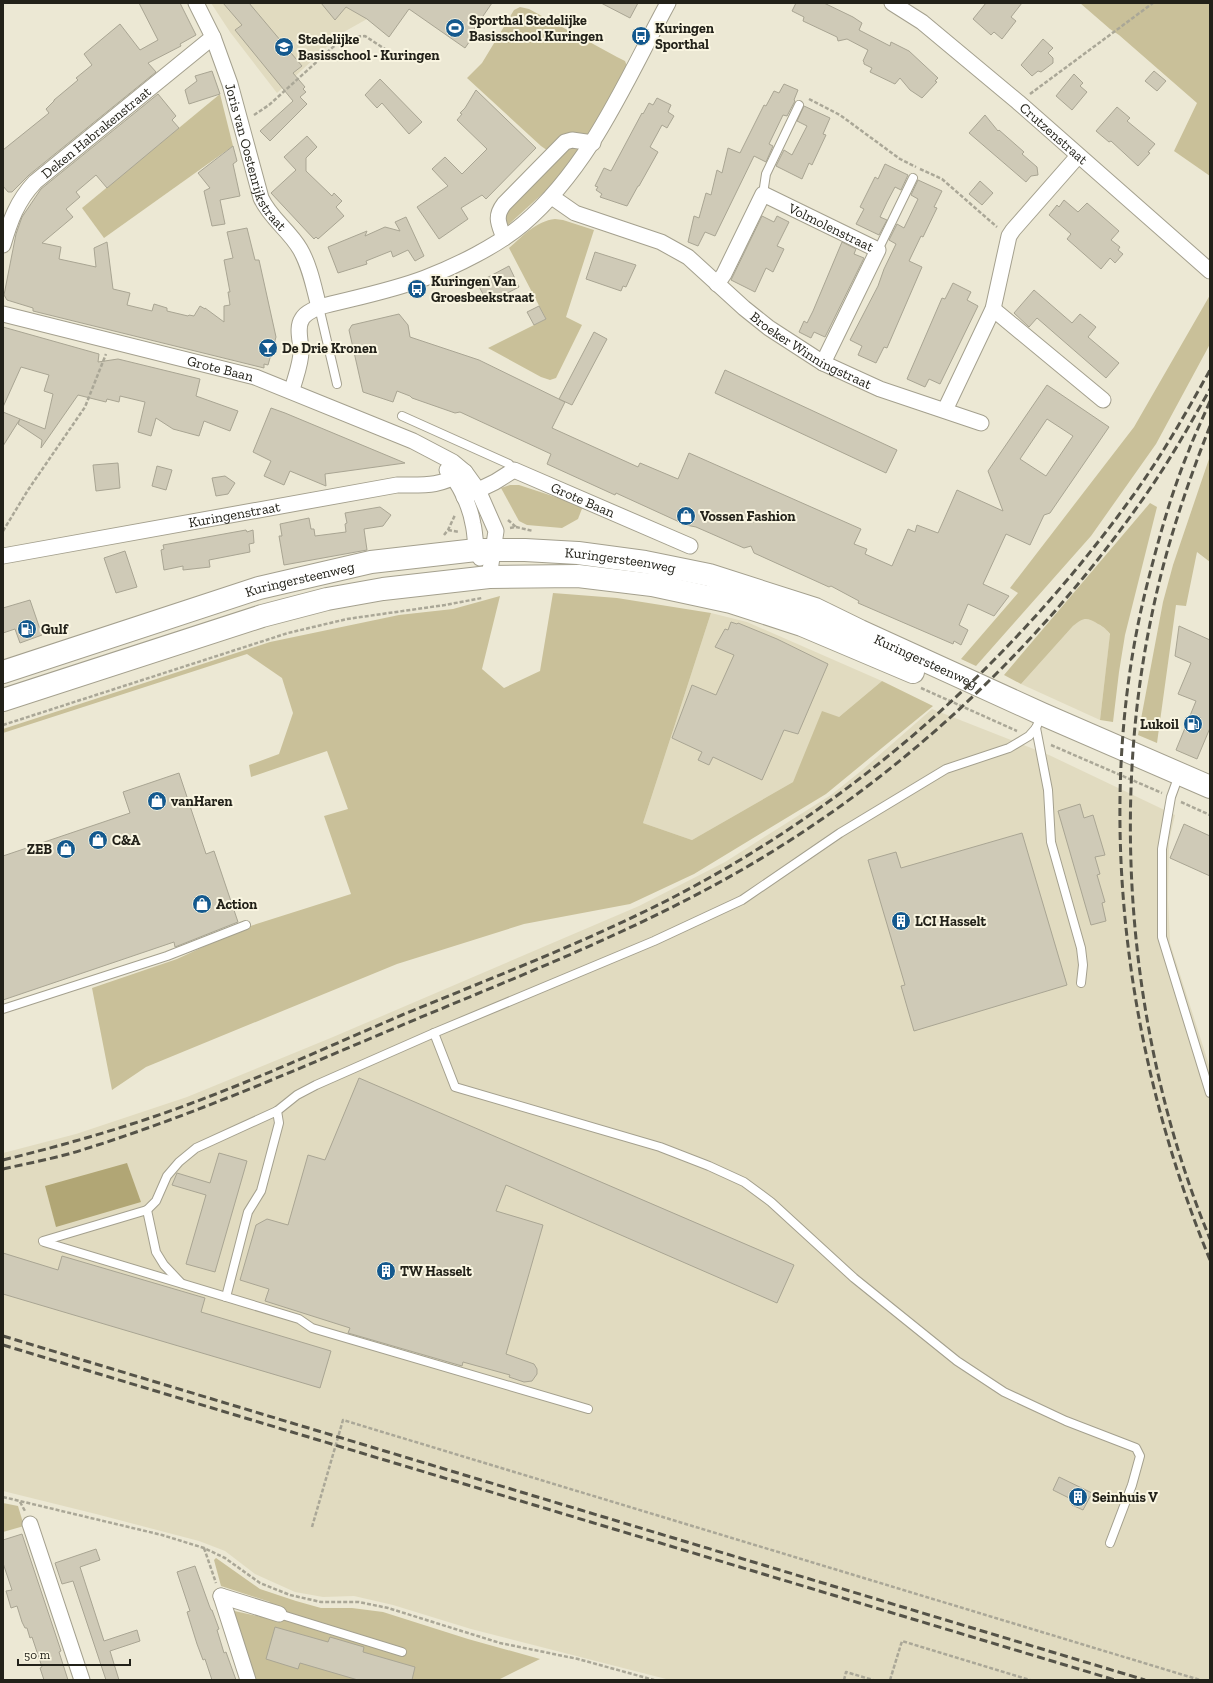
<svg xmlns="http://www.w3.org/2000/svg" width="1213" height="1683" font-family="'Zilla Slab',serif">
<rect width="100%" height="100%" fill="#ece8d4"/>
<g fill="#e1dbc0">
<polygon points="211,3 354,3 367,19 342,33 277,93 230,32"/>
<polygon points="711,613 747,622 882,681 839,717 804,757 793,782 692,840 643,823"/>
<polygon points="1081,619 1090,619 1106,629 1110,635 1100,720 1021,684 1073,626"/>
<polygon points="932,709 1049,755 1175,815 1169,841 1168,899 1170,943 1210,1068 1210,1680 670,1680 471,1629 393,1605 354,1596 323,1597 295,1592 255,1574 225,1551 199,1541 96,1514 3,1491 3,1153 76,1134 187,1097 333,1037 639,906 725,862 831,795 861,771"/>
</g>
<g fill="#c9c099">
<polygon points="1080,3 1210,3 1210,176 1174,151 1197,103 1119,35 1110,29"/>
<polygon points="520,7 529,9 617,57 625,61 627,66 625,71 591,132 551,153 541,146 467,78 482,63 514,10"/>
<polygon points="220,94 233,146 104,238 82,208"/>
<polygon points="578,144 579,150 551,186 507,226 502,214 566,146"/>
<path d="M555 219 563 220 594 230 566 317 582 325 556 378 550 380 541 377 488 348 546 319 509 248C523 236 536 221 555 219Z"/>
<polygon points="1210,295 1210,344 1156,444 1091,536 976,666 961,659 1018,593 1010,588 1134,427"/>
<polygon points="1210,456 1210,562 1197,552 1186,606 1176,605 1157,743 1138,735 1163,602 1173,565"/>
<polygon points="510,485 519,485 583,506 578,519 562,528 527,525 519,521 501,488"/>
<path d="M1150 503 1157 507 1125 635 1119 672 1113 722 1100 720 1110 634C1106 629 1104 627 1098 624 1086 616 1083 618 1073 626L1021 684 1004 675Z"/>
<polygon points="553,593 617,598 711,613 643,823 692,840 793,782 822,711 839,717 882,681 933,706 826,794 694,874 630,904 524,924 397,964 146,1067 112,1090 92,988 177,959 244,928 351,894 324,816 348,809 327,751 251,777 249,765 279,754 293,713 282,678 247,654 3,733 3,729 270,642 399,615 453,609 500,596 482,669 504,688 540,671"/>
<polygon points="3,1503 18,1506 24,1526 3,1532"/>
<polygon points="216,1558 260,1589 296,1601 321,1608 352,1608 383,1612 468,1639 540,1659 498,1680 254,1680 230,1610 266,1618 270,1602 221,1586 214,1560"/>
</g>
<polygon fill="#b1a675" points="127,1163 141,1202 56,1227 45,1186"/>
<g fill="#cfcab7" stroke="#a9a593" fill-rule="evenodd">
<polygon points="139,3 180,3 196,35 180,44 181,46 148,63 156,72 29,175 12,192 8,192 3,186 3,150 49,113 46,109 54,101 54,100 78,80 76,78 92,65 84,54 120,24 140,50 158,40"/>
<polygon points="223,3 249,3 302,66 293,73 305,87 303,89 306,92 300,97 307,104 270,141 260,131 293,101 235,30 242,25"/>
<polygon points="321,3 492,3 472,32 474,35 465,48 409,9 389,37 367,19 346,7 335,20"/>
<polygon points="601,3 638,3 630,18"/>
<polygon points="796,3 824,3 853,17 862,23 859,30 890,46 891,42 909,51 938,78 935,81 937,82 922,98 910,90 900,78 895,84 870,72 872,68 864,64 864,62 863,61 868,50 847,39 838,41 837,37 803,21 804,17 792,11"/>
<polygon points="986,3 1022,3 1011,17 1016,21 1002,39 994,32 991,35 973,19"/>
<polygon points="1043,39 1053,48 1048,53 1053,58 1053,63 1041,72 1038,71 1032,76 1021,65"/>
<polygon points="212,71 220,94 189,104 185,90 197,81 195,76"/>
<polygon points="1154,71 1166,81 1157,91 1145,81"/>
<polygon points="1074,74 1083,83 1080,86 1087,92 1072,110 1056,96"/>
<polygon points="380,79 422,122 409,134 382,103 377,108 365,95"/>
<polygon points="784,84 798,90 794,100 795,101 787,116 783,115 769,144 773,146 766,162 754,156 715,236 705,232 698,246 688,242 694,216 699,218 706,193 711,195 717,170 722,173 728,148 740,153 764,105 766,106 774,91 779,93"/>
<polygon points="476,90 536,148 486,199 482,195 461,208 468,219 439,239 417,207 448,186 432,169 445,157 462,174 487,149 457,120 462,114 460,113 465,108"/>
<polygon points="158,94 176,116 172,120 179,128 107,188 96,175 76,192 80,197 66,209 73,217 42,243 61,247 59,259 96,267 94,248 107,242 113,289 130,293 127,305 152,311 154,304 167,308 167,311 188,316 189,315 194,316 200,306 205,309 205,308 224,322 224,306 230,305 228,292 230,292 224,260 233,258 227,232 247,228 255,260 259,260 276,337 268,365 264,364 264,368 33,311 33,308 7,300 4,295 16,234 22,217 41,189"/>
<polygon points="657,98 671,105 668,112 674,116 667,128 662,125 650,147 658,152 639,186 638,186 627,206 600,197 602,194 596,190 598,187 595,186 604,168 611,171 642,113 643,114 649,103 653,105"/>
<polygon points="804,106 830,118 823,134 826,135 812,165 809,163 802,179 776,166 784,150 792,155 807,126 797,121"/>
<polygon points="1117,107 1130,118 1127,121 1155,144 1148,152 1150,153 1138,166 1111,141 1109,142 1096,131"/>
<polygon points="985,115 998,131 999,130 1024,152 1022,154 1037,167 1038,175 1031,176 1026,182 969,133"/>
<polygon points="307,136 317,147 306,158 306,171 332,196 334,193 342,201 336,207 344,216 318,239 316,237 314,239 271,193 296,170 284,157"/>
<polygon points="233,146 237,161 233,164 240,196 220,200 225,224 212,226 204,191 210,188 198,173"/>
<polygon points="885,164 908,175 901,190 895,187 887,202 880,217 887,220 879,235 856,224 864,209 860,207 875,177 878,179"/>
<polygon points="918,180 942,191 934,207 937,208 923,237 921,236 909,261 922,267 887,348 884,347 876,363 858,355 862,346 850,340 878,286 884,269 896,244 889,240 897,224 904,228 918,199 911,195"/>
<polygon points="980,181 993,193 982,205 969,194"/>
<polygon points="1064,200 1078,212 1087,203 1119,231 1111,240 1120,247 1118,250 1123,254 1115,263 1110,258 1101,269 1067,239 1071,234 1049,215 1057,205 1059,207"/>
<polygon points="762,216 774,222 777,216 789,222 777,246 784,249 773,272 766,268 755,292 731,280"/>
<polygon points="406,217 424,256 415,261 408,250 393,257 391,251 366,261 367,264 338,273 328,247 367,231 365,236 385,227 400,231 395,222"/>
<polygon points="842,242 856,249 854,254 864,258 825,337 814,332 811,338 799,332 804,321 807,323 813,311"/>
<polygon points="595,252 636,265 626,287 623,286 621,291 586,279"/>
<polygon points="509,266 519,287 488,303 477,283"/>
<polygon points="953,283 971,292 967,300 978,306 940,384 929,379 925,387 907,379 942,298 945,299"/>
<polygon points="1034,290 1072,323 1080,314 1096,327 1088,337 1119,363 1106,378 1037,318 1029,327 1014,313"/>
<polygon points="539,306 546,319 534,325 527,312"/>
<path d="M399 314 408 325 410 337 479 360 565 402 552 428 638 467 640 463 678 479 689 453 861 529 854 544 867 549 865 554 892 566 908 529 915 532 917 525 938 533 957 490 1003 511 988 471 1047 385 1109 427 1050 513 1044 515 1030 545 1006 534 983 584 1009 596 994 616 968 604 959 625 968 630 961 645 954 641 953 644 858 603 859 601 831 586 829 587 754 553 751 546 744 548 696 527 686 525 616 493 615 495 547 464 551 454 460 412 455 413 412 398 410 396 397 391 393 402 363 392 349 330 352 325ZM1047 419 1073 436 1046 476 1020 459Z"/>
<polygon points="3,327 99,354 98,362 118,359 200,379 196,396 238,411 230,431 204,421 199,436 173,429 156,418 151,436 138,432 145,402 120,396 119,402 107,399 106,402 78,395 41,448 42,440 18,424 20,419 45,429 53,394 44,391 49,375 21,367 3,407"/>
<polygon points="594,332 607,339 572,405 559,399"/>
<polygon points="725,370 897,450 886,473 715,393"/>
<polygon points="271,408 285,413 405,463 325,474 326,486 290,471 284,485 264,476 271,461 253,452"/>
<polygon points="3,412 20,419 3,446"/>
<polygon points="118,463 120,488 96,491 93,465"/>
<polygon points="157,466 172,470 166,490 152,486"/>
<polygon points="225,476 235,483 228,494 216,496 212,478"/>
<polygon points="380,507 391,515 383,526 364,529 367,550 284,565 279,536 282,536 280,524 309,518 311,529 314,529 315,536 346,532 345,524 347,523 345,513"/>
<polygon points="246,530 247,532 253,530 254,543 249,544 250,552 209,560 210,567 183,570 183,566 164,570 161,550 164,549 163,545"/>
<polygon points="125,551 137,587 116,593 104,558"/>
<polygon points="30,600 42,635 20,643 15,629 3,633 3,608"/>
<polygon points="731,622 737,624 738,623 777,639 828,664 798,734 784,730 762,780 713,757 709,765 698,760 702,752 672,738 692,685 716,695 734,655 715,647 725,629 728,630"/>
<polygon points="1179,626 1210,640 1210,728 1197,759 1176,750 1196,701 1178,694 1191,663 1175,656"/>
<polygon points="179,773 206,854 214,851 238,922 175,947 174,942 3,1000 3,856 130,813 123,792"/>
<polygon points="1080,804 1084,818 1093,815 1105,855 1095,857 1100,874 1097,875 1105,902 1102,903 1106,921 1091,925 1058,811"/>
<polygon points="1184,824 1210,836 1210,876 1170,858"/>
<polygon points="1022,833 1067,985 914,1031 901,986 905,985 868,860 896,852 901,868"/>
<polygon points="359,1078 794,1265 777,1303 506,1185 496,1211 543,1225 506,1354 534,1364 537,1369 537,1374 532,1381 524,1382 509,1377 510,1375 463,1362 462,1366 348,1333 350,1328 265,1301 269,1289 240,1280 256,1225 267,1219 288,1225 308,1155 325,1160"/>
<polygon points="219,1153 247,1161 215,1272 186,1264 206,1195 172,1185 177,1173 210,1183"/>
<polygon points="3,1253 58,1270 62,1256 205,1298 201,1312 331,1351 320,1388 3,1294"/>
<polygon points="1059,1477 1092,1493 1083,1510 1072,1505 1073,1500 1053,1490"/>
<polygon points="22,1534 61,1651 59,1652 68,1680 44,1680 40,1668 42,1667 32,1637 30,1638 27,1628 25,1628 22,1622 17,1606 11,1608 6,1591 12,1590 3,1563 3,1540"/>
<polygon points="96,1549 100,1560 80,1567 104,1641 137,1630 140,1641 110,1651 119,1680 106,1680 73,1581 62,1584 55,1563"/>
<polygon points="195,1566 209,1605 211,1610 212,1610 219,1629 217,1630 224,1653 226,1652 236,1680 212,1680 205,1659 203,1660 197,1644 187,1612 190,1611 177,1572"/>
<polygon points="275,1627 328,1642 330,1637 364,1647 363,1652 415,1667 412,1680 358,1680 300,1663 298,1669 266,1659"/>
</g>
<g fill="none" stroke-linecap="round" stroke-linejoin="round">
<defs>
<g id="service">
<polyline points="763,194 766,174 799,105"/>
<polyline points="878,250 913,178"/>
<polyline points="319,307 337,384"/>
<polyline points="402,416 509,464 514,470"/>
<polyline points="1036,728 1048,790 1051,842 1081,948 1083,965 1081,983"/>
<polyline points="1179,775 1171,797 1162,849 1162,937 1210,1093"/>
<polyline points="3,1009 167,956 246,925"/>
<polyline points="434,1033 455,1087 660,1147 709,1166 744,1182 771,1202 854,1278 957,1361 1004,1392 1066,1421 1136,1448 1140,1456 1132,1485 1110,1543"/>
<polyline points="147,1210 156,1252 164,1265 181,1283"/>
<polyline points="43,1241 147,1210 156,1201 167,1176 179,1162 196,1148 277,1111 297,1095 316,1085 434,1033 654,941 742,900 840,833 946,769 1009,748 1029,736 1036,728 1042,714"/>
<polyline points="44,1242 299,1319 312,1328 588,1409"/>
<polyline points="226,1297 248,1212 261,1191 279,1123 277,1111"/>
<polyline points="279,1614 402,1652"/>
</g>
<g id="minor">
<path id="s1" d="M196 3 213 37 230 84 261 198C270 218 289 230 300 249 310 266 314 288 319 307"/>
<path id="s2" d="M892 3 922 22 1018 102 1210 271"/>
<path id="s3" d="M552 197 575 213 661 242 688 257 744 308 769 328 823 363 880 389 981 423"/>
<path d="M504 238C499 224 494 217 504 204L565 142 572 140 593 143"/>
<path id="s4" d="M3 245C10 221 17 201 35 182L213 37"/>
<path id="s5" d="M717 284 724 274 763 194 878 250 823 363"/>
<polyline points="993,309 1103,400"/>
<path id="s6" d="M3 314 255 377 413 441 453 462 465 472 478 490 496 531 489 577"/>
<path d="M292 390C295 378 301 364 301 351 301 341 296 328 302 319 305 313 313 310 319 307 354 298 391 291 425 278 456 266 497 246 523 224 591 166 626 80 668 3"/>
<polyline points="945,410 993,309 1009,236 1013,230 1078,156"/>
<path d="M447 470C460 484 470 506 473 524 476 536 474 547 480 558"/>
<path id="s7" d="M464 497 495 482 514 470 690 546"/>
<path id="s8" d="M3 556 397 485C427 485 437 487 465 472"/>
<polyline points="30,1524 82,1680"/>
<polyline points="221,1596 248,1680"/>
<polyline points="221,1596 279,1614"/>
</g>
<g id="primary">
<path id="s9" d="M3 672 259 588 371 562 476 550H525L578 553 645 562 709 575 815 609 860 631 1042 714 1210 787"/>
<polyline points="3,700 262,616 327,599 383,589 489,577 578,576 652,585 731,602 802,625 913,672"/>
</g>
</defs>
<use href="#service" stroke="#a4a08e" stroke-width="10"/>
<use href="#minor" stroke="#a4a08e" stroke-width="17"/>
<use href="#primary" stroke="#a4a08e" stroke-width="24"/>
<g stroke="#aaa797" stroke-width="2.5" stroke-dasharray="4 2" stroke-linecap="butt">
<polyline points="1030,94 1153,3"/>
<polyline points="809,99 840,115 900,159 916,167"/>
<polyline points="254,115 269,105 343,38 365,36 388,51"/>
<polyline points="920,169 942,179 997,227"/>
<polyline points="508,520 516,527"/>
<polyline points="510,528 516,527 533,531"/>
<polyline points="448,530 459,532"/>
<polyline points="3,531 28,490 85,407 106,354"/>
<polyline points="444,535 448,530 455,515"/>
<polyline points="921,688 1017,731"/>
<polyline points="3,725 288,633 347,619 445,605 482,598"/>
<polyline points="1051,745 1162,793"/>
<polyline points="1181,802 1210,815"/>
<polyline points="3,1497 162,1535 204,1548 225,1558 260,1583 290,1595 321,1602 359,1602 388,1608 500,1643 578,1659 654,1680"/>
<polyline points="20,1502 25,1511"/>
<polyline points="312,1527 343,1420 1200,1680"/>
<polyline points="204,1548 216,1583"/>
<polyline points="844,1680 846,1672 873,1680"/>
<polyline points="890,1680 902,1641 1030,1680"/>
</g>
<use href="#service" stroke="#fff" stroke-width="8"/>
<use href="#minor" stroke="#fff" stroke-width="15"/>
<use href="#primary" stroke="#fff" stroke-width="22"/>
<g stroke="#555348" stroke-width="3" stroke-dasharray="8 4" stroke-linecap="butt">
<path d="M1210 401C1203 418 1195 434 1189 450 1172 491 1160 534 1149 577 1091 798 1124 1051 1210 1260"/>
<path d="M1210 426C1186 487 1165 550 1152 614 1109 816 1131 1048 1210 1239"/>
<path d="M3 1160C52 1148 99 1135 147 1119 234 1090 318 1051 402 1015 489 979 578 945 662 903 850 808 1009 667 1132 497 1161 457 1186 413 1210 370"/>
<path d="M3 1169C29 1163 57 1158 82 1150 194 1115 300 1068 407 1023 519 976 633 932 738 872 897 781 1035 652 1140 503 1166 467 1188 428 1210 389"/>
<polyline points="3,1336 1145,1680"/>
<polyline points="3,1345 1115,1680"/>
</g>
</g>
<defs>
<symbol id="stadium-disc" viewBox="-11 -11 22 22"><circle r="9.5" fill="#14598e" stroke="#f9f5e1"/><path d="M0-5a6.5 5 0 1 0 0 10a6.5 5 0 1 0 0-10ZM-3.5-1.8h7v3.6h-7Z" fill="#fff"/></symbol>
<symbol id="bus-disc" viewBox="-11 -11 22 22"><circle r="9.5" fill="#14598e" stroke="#f9f5e1"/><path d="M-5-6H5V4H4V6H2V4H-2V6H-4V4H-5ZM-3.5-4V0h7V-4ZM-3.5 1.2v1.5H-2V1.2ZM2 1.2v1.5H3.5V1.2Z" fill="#fff"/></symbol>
<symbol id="school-disc" viewBox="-11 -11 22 22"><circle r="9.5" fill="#14598e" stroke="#f9f5e1"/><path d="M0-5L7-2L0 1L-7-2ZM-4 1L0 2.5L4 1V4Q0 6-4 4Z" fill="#fff"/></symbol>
<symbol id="bar-disc" viewBox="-11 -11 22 22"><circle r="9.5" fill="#14598e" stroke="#f9f5e1"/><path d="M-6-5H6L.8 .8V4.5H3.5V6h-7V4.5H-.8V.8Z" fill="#fff"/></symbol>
<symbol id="shop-disc" viewBox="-11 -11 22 22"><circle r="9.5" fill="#14598e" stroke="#f9f5e1"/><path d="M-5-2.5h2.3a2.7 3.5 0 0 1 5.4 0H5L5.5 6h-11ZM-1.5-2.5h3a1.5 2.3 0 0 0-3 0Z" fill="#fff"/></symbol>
<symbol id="fuel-disc" viewBox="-11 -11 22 22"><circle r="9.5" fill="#14598e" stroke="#f9f5e1"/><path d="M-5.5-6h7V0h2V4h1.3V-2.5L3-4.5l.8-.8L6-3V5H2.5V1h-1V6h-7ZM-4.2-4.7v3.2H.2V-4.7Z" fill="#fff"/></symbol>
<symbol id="building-disc" viewBox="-11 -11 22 22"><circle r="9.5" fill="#14598e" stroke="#f9f5e1"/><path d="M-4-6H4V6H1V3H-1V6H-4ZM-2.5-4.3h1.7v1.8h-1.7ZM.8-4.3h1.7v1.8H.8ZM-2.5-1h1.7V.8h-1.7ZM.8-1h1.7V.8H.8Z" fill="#fff"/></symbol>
</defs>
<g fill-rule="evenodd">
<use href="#stadium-disc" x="444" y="17" width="22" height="22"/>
<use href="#bus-disc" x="630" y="25" width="22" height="22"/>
<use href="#school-disc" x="273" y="36" width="22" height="22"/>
<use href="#bus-disc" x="406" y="278" width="22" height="22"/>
<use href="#bar-disc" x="257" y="337" width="22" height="22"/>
<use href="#shop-disc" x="675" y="505" width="22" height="22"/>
<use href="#fuel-disc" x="16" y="618" width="22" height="22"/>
<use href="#fuel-disc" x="1182" y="713" width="22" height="22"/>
<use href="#shop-disc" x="146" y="790" width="22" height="22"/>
<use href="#shop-disc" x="87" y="829" width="22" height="22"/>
<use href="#shop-disc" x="55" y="838" width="22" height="22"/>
<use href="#shop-disc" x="191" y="893" width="22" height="22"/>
<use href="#building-disc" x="890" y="910" width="22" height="22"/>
<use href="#building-disc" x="375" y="1260" width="22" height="22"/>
<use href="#building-disc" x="1067" y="1486" width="22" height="22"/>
</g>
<g text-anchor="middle" stroke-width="4" stroke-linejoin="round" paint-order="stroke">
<g font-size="14" font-weight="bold" fill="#222119" stroke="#f9f5e1" text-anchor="start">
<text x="469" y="25">Sporthal Stedelijke<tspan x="469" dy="16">Basisschool Kuringen</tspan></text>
<text x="655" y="33">Kuringen<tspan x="655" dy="16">Sporthal</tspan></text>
<text x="298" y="44">Stedelijke<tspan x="298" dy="16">Basisschool - Kuringen</tspan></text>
<text x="431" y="286">Kuringen Van<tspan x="431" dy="16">Groesbeekstraat</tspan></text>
<text x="282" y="353">De Drie Kronen</text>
<text x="700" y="521">Vossen Fashion</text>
<text x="41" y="634">Gulf</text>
<text x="1179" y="729" text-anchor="end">Lukoil</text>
<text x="171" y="806">vanHaren</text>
<text x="112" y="845">C&amp;A</text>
<text x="52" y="854" text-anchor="end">ZEB</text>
<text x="216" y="909">Action</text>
<text x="915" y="926">LCI Hasselt</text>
<text x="400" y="1276">TW Hasselt</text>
<text x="1092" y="1502">Seinhuis V</text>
</g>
<g font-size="14" fill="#222119" stroke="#f9f5e1">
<text dy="5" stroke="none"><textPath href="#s4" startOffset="150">Deken Habrakenstraat</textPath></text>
<text dy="5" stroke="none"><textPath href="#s2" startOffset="208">Crutzenstraat</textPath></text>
<text dy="5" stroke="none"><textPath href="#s1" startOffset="166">Joris van Oostenrijkstraat</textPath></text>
<text dy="5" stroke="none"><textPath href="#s5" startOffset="177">Volmolenstraat</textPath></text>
<text dy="5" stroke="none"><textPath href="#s3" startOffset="305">Broeker Winningstraat</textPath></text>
<text dy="5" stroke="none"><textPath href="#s6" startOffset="224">Grote Baan</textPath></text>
<text dy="5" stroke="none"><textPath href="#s7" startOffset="132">Grote Baan</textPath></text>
<text dy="5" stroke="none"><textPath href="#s8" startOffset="235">Kuringenstraat</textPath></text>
<text dy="5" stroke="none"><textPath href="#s9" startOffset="635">Kuringersteenweg</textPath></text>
<text dy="5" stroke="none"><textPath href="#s9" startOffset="311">Kuringersteenweg</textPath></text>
<text dy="5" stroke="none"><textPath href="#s9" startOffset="959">Kuringersteenweg</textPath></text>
</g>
</g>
<rect width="1213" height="1683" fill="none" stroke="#222119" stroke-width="8"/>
<path d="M18 1659v6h112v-6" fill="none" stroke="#222119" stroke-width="2"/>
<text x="24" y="1659" font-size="12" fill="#222119" stroke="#f9f5e1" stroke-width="3" paint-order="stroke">50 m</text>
</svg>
